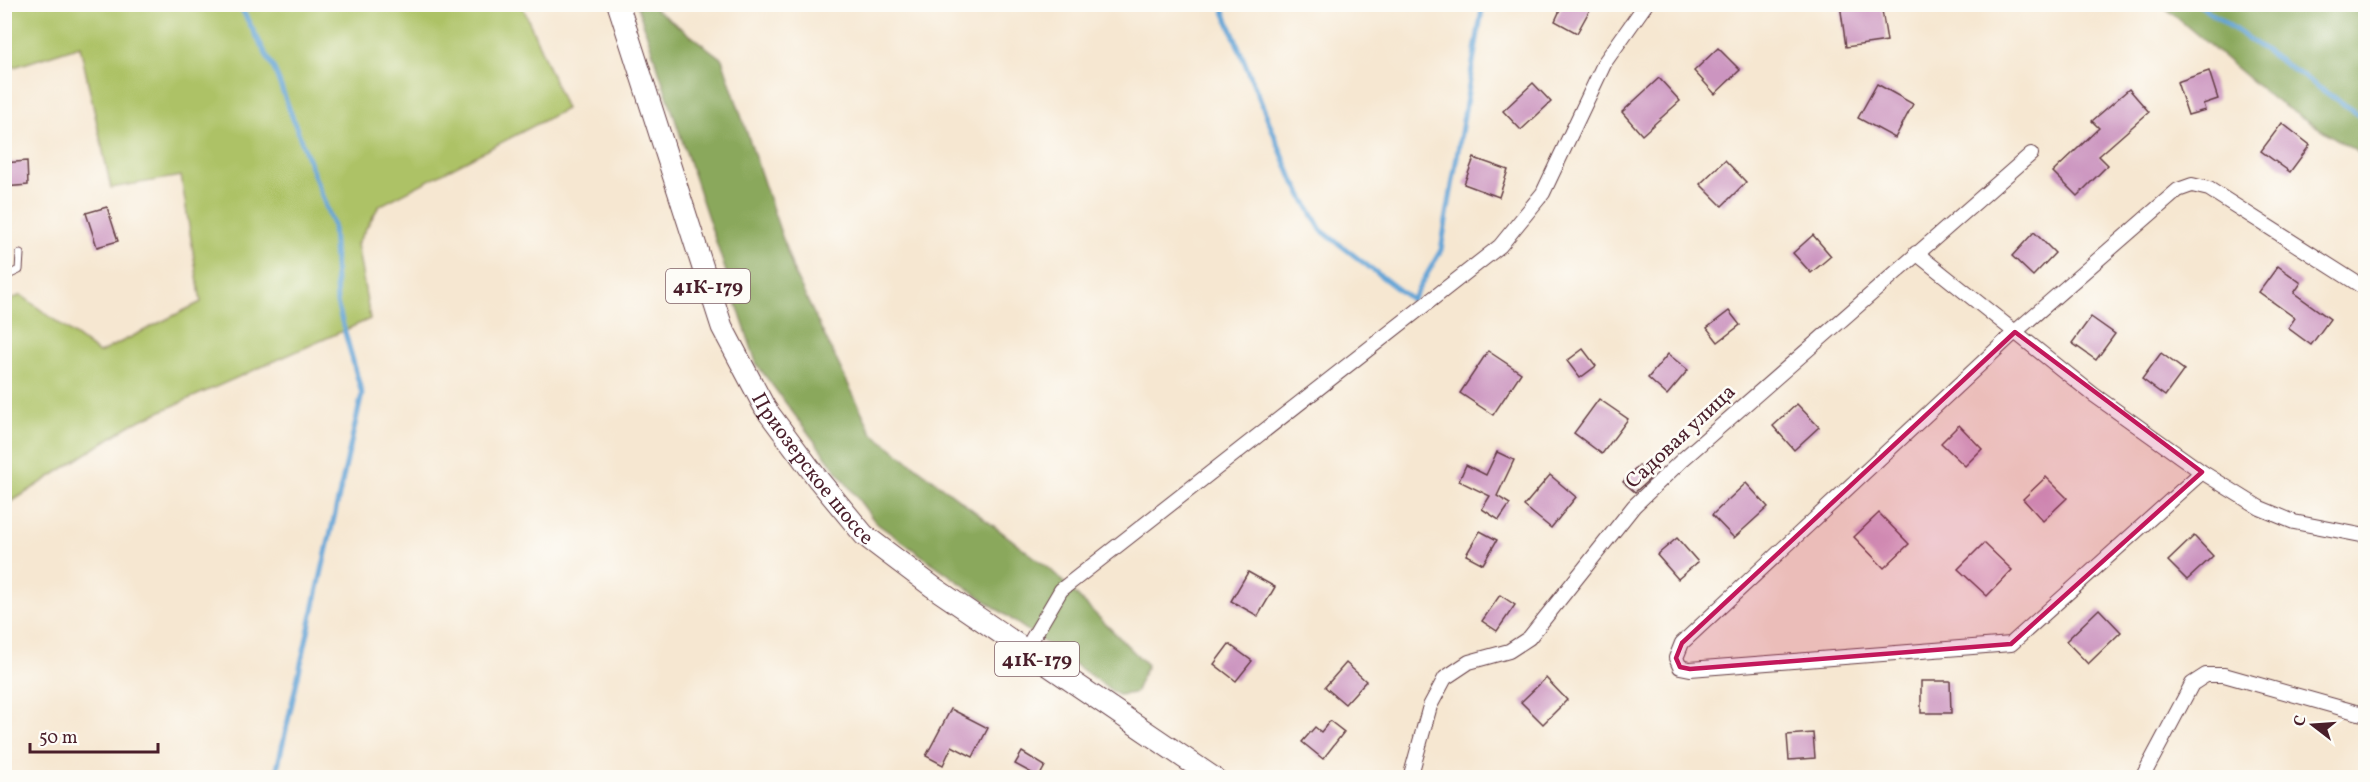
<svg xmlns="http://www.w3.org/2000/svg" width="2370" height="782" font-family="Vollkorn,serif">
<rect width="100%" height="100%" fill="#fdfcf7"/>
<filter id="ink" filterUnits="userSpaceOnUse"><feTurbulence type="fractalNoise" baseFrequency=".0167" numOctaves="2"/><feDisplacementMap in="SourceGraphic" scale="12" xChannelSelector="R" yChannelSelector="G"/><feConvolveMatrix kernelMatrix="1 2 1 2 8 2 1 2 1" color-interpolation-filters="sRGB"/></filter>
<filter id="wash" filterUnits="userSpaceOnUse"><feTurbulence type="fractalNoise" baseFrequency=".008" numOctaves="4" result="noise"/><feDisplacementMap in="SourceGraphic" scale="24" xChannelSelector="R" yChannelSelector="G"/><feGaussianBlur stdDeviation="1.35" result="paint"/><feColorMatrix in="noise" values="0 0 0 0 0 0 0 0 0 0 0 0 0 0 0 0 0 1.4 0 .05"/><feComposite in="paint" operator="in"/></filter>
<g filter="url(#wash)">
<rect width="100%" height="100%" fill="#f6e7d1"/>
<polygon fill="#adc266" stroke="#7c7048" stroke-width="1.5" points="5,4 522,5 566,109 379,206 357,244 370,319 132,424 5,506 5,302 21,295 99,353 201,302 181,176 111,188 80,46 5,70"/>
<g fill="#8aa85b" stroke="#6a6443" stroke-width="1.5">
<polygon points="637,5 650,5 722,59 795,275 872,433 1050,569 1147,665 1135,693 1118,695 876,523 757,365"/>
<polygon points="2162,5 2365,5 2365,157 2274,100"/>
</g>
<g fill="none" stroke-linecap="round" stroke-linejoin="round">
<g stroke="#63a4d6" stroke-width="5">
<polyline points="239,4 275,71 333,225 337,303 362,394 275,778"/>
<polyline points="1221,4 1291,176 1321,230 1412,300 1441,250 1483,4"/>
<polyline points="2198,4 2366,120"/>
</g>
</g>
<g id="blocks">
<g fill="#cc95c0">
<polygon points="1563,4 1593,4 1577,33 1555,21"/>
<polygon points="1840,4 1881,4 1887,41 1846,47"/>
<polygon points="1718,48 1740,70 1715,94 1694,71"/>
<polygon points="2209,71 2218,99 2203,104 2205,110 2188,115 2177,82"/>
<polygon points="1659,78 1680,101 1642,135 1622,112"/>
<polygon points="1533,83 1551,102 1521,130 1503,111"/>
<polygon points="1877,84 1913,104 1895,138 1858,118"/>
<polygon points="2129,89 2149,112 2099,156 2108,165 2077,196 2053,172 2099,128 2092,121"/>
<polygon points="2282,123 2310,145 2290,172 2261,151"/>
<polygon points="1474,158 1508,170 1499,197 1464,184"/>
<polygon points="1725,160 1746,182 1722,206 1700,184"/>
<polygon points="27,161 28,185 4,187 4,163"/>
<polygon points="107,207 118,241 97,247 86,213"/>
<polygon points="2034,232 2055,253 2033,276 2012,256"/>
<polygon points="1813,235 1831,256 1811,273 1793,253"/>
<polygon points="2278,266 2301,283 2294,293 2330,319 2311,345 2288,328 2295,318 2259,292"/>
<polygon points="1729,311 1740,325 1718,342 1707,328"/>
<polygon points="2091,317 2115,334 2096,360 2072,343"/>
<polygon points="1583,349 1596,366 1580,378 1567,361"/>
<polygon points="1488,351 1521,373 1493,415 1460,393"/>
<polygon points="2161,353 2184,370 2165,396 2142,379"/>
<polygon points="1668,354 1688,370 1667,395 1648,378"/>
<polygon points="1599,399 1628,419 1602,454 1574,433"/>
<polygon points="1797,404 1819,427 1794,450 1773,426"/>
<polygon points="1959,425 1982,449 1965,466 1941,443"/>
<polygon points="1497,452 1514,460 1497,496 1510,504 1499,520 1482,509 1490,496 1459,481 1466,465 1486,475"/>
<polygon points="1639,465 1652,477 1635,492 1623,482"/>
<polygon points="1550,475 1576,497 1551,528 1524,506"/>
<polygon points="2046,477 2067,498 2043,521 2023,499"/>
<polygon points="1746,483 1768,507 1734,538 1712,515"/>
<polygon points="1879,513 1909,544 1884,568 1854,537"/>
<polygon points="1480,531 1497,540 1483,564 1466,555"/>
<polygon points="2194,536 2213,556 2187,580 2168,561"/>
<polygon points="1677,538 1698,562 1678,579 1657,555"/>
<polygon points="1984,543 2012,570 1987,596 1958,569"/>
<polygon points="1248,572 1275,587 1258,616 1231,601"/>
<polygon points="1500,595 1515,605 1497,631 1482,621"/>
<polygon points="2099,609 2121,632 2088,664 2066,641"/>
<polygon points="1229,644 1252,661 1236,681 1214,664"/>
<polygon points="1346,663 1366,681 1345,704 1325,687"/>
<polygon points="1546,678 1567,700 1543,724 1521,702"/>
<polygon points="1921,681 1950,681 1951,713 1921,713"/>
<polygon points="951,709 988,728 973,757 952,746 943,765 926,756"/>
<polygon points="1330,721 1344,732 1323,759 1302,742 1315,727 1321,732"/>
<polygon points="1813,733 1815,758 1789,760 1787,735"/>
<polygon points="1022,752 1045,766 1039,777 1015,764"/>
</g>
</g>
</g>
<g filter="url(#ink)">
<use href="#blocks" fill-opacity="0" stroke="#643d44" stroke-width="1.5"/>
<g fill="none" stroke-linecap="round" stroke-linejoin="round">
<defs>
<polyline id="service" points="4,277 19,270 20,254"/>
<g id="minor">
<polyline points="1916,253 2094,395 2202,472 2260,508 2294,522 2366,536"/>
<polyline points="2202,472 2011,644 1690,669 1680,667 1676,658 1682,643 2015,332 2178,190 2192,185 2209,189 2366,289"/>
<polyline points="1025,651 1061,590 1500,246 1543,193 1605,62 1646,4"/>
<polyline points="1410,778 1430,706 1445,678 1469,662 1509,651 1529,638 1634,506 1682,460 2031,154"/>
<polyline points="2142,778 2192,684 2206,675 2224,675 2366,715"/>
</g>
<g id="primary">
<path id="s1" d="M618 4 722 327 765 408 817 478 864 535 933 587 1214 778"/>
</g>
</defs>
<use href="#service" stroke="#643d44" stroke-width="9"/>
<use href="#minor" stroke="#643d44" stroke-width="16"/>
<use href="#primary" stroke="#643d44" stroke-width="23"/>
<use href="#service" stroke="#fff" stroke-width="7"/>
<use href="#minor" stroke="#fff" stroke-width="14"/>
<use href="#primary" stroke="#fff" stroke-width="21"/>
</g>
</g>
<path fill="#c2185b" fill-opacity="0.2" stroke="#c2185b" stroke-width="4.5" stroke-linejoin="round" d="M2015 332 2202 472 2011 644 1690 669 1680 667 1676 658 1682 643Z"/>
<g text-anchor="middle" stroke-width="5" stroke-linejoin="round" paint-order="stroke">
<g fill="#fdfcf7" stroke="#806168" stroke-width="1.5">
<rect x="666" y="269" width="84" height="34" rx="4.5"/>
<rect x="995" y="642" width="84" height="34" rx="4.5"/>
</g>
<g font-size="20" font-weight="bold" fill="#4a1f2b">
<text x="708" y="293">41К-179</text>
<text x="1037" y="666">41К-179</text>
</g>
<g font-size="21" fill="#4a1f2b" stroke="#fdfcf7">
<text transform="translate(1680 436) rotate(-43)" y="7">Садовая улица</text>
<text dy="7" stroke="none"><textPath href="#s1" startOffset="508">Приозерское шоссе</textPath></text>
</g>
</g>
<rect width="2370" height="782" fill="none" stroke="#fdfcf7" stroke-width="24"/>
<g transform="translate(2313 725) rotate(287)" stroke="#fdfcf7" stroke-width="4.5" paint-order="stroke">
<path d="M0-4.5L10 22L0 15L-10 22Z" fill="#4a1f2b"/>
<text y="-9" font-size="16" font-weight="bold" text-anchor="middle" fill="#4a1f2b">С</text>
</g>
<path d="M30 743v9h128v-9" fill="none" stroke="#4a1f2b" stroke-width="3"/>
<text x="39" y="743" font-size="18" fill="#4a1f2b" stroke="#fdfcf7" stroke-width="4.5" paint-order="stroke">50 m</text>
</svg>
